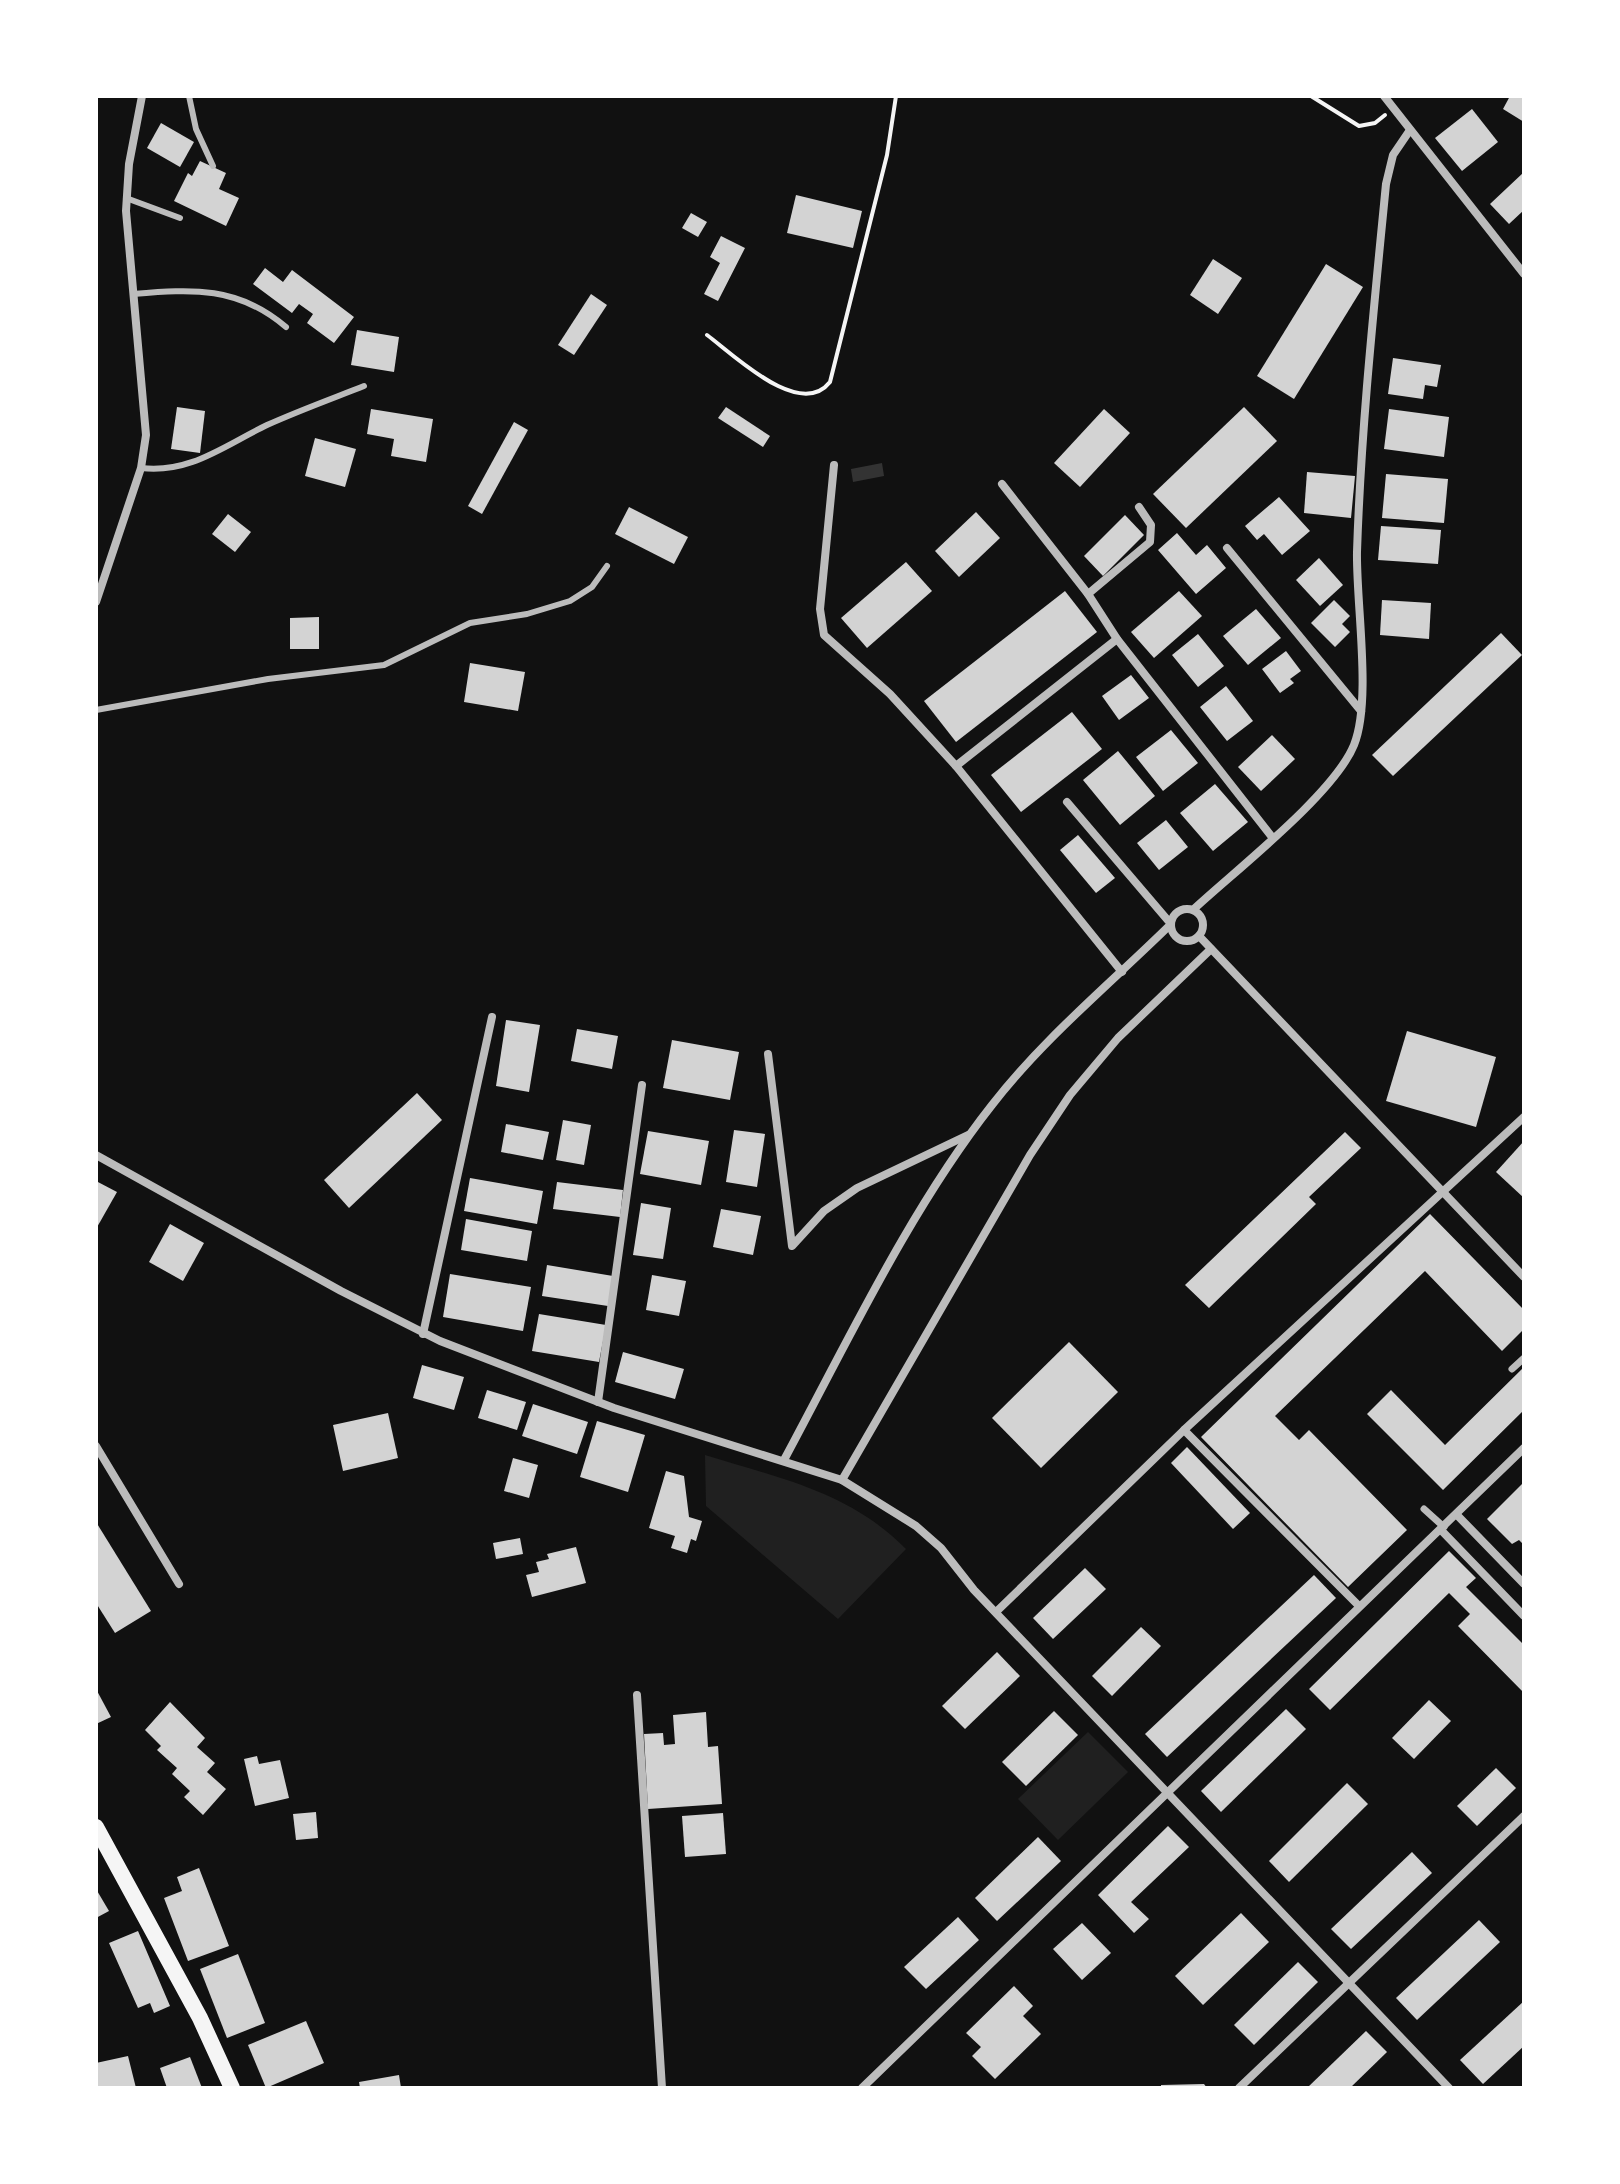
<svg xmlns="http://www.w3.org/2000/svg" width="1620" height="2184" font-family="'PT Serif',serif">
<rect width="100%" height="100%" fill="#111"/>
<g fill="#202020">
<path d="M705 1455C779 1478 850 1492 906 1549L838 1619 706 1506Z"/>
<polygon points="1088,1732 1128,1772 1058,1840 1018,1799"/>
</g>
<polygon fill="#333" points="882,463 884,476 853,482 851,469"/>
<g fill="#d3d3d3">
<polygon points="1510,96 1524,96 1524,122 1503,109"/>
<polygon points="1472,109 1498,142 1462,171 1435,138"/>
<polygon points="161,123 194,142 180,167 147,148"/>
<polygon points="200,161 226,173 219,189 239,198 226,226 174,201 188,173 192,176"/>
<polygon points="1524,172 1524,210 1509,224 1490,204"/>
<polygon points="796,195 862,211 853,248 787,233"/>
<polygon points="691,213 707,222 698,237 682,228"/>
<polygon points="721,236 745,248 718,301 704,294 720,263 710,257"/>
<polygon points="1213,259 1242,278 1218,314 1190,295"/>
<polygon points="1326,264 1363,287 1294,399 1257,376"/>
<polygon points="265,268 283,282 292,270 354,317 334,343 307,323 313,314 299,304 292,313 253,284"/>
<polygon points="591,294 607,305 574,355 558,345"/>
<polygon points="357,330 399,337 394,372 351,365"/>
<polygon points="1393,358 1441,365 1437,387 1425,385 1423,399 1388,394"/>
<polygon points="177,407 205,411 200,453 171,449"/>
<polygon points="726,407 770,436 763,447 718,418"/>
<polygon points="1244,407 1277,441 1186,528 1153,494"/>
<polygon points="371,409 433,419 426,462 391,456 394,439 367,434"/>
<polygon points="1104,409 1130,433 1080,487 1054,463"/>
<polygon points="1389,409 1449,417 1444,457 1384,449"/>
<polygon points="514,422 528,430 482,514 468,506"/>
<polygon points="315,438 356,449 345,487 305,476"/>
<polygon points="1307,472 1355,476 1351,518 1304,513"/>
<polygon points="1386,474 1448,479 1444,523 1382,518"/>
<polygon points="1279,497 1310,531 1282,555 1264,534 1257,540 1245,526"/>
<polygon points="629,507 688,537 674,564 615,534"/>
<polygon points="976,512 1000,538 959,577 935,551"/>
<polygon points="228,514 251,532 235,552 212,534"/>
<polygon points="1125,515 1144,535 1103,576 1084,556"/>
<polygon points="1381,526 1441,530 1438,564 1378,560"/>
<polygon points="1177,533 1196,555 1207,545 1226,568 1196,594 1158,550"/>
<polygon points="1319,558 1343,585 1320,606 1296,580"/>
<polygon points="906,562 932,591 867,648 841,618"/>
<polygon points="1065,591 1097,632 956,742 924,701"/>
<polygon points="1179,591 1202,616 1154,658 1131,632"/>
<polygon points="1334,600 1350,616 1342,624 1350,632 1335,647 1311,623"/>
<polygon points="1382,600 1431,603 1429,639 1380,635"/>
<polygon points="1256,609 1281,638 1248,665 1223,636"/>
<polygon points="319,617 319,649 290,649 290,618"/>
<polygon points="1501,633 1522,655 1393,776 1372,755"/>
<polygon points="1198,634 1224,666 1198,687 1172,655"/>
<polygon points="1286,651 1301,671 1290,679 1294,683 1280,693 1262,669"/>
<polygon points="470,663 525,672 518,711 464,702"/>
<polygon points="1131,675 1149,698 1119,720 1102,696"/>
<polygon points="1226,686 1253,721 1227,741 1200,707"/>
<polygon points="1072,712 1102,749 1021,812 991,775"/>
<polygon points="1171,730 1198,763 1163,791 1136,757"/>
<polygon points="1272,735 1295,759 1261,791 1238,767"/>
<polygon points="1118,751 1155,796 1120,825 1083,780"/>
<polygon points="1215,784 1248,822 1213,851 1180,813"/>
<polygon points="1166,820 1188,847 1159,870 1137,843"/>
<polygon points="1078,835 1115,878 1096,893 1060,850"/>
<polygon points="506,1020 540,1025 529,1092 496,1086"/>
<polygon points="577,1029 618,1036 612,1069 571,1061"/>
<polygon points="1407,1031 1496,1057 1476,1127 1386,1101"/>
<polygon points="672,1040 739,1052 730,1100 663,1088"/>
<polygon points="417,1093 442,1120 349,1208 324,1180"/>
<polygon points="563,1120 591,1125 584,1165 556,1160"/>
<polygon points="506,1124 549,1132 543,1160 501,1152"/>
<polygon points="734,1130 765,1134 757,1187 726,1182"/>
<polygon points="648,1131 709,1141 701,1185 640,1174"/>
<polygon points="1345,1132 1361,1148 1309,1197 1316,1204 1209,1308 1185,1285"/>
<polygon points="1524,1141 1524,1198 1496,1172"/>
<polygon points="470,1178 543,1191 537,1224 464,1211"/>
<polygon points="96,1181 117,1192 96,1229"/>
<polygon points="557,1182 623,1190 620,1217 553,1209"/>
<polygon points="641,1203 671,1208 663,1259 633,1255"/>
<polygon points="721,1209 761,1216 753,1255 713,1247"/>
<polygon points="1430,1214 1524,1310 1524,1329 1502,1351 1425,1271 1275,1416 1299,1440 1309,1430 1407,1530 1348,1587 1201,1437"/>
<polygon points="466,1219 532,1231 527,1261 461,1250"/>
<polygon points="170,1224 204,1243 183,1281 149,1262"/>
<polygon points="547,1265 613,1276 608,1306 542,1296"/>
<polygon points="450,1274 531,1287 523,1331 443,1317"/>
<polygon points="652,1275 686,1281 679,1316 646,1310"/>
<polygon points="539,1314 606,1325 599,1362 532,1351"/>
<polygon points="1069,1342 1118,1392 1041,1468 992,1418"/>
<polygon points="623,1352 684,1369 675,1399 615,1382"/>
<polygon points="422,1365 464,1377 454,1410 413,1398"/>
<polygon points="1524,1367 1524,1410 1443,1490 1367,1414 1391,1390 1445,1445"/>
<polygon points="487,1390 526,1402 517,1430 478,1418"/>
<polygon points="533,1404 588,1422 577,1454 522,1436"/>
<polygon points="388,1413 398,1458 343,1471 333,1425"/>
<polygon points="597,1421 645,1435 628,1492 580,1477"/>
<polygon points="1187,1447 1250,1513 1233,1529 1171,1463"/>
<polygon points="513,1458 538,1465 529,1498 504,1491"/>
<polygon points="666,1471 684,1476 689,1517 702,1521 696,1541 691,1539 687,1553 671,1548 675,1536 649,1528"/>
<polygon points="1524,1482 1524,1545 1519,1540 1512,1544 1487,1519"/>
<polygon points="96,1522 151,1611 115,1633 96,1603"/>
<polygon points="520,1538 523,1554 496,1559 493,1543"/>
<polygon points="576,1547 586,1583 532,1597 526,1575 539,1572 536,1562 549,1559 547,1554"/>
<polygon points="1449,1551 1476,1578 1466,1587 1524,1645 1524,1693 1458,1626 1470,1614 1449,1593 1330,1710 1309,1689"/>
<polygon points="1085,1568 1106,1589 1053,1639 1033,1618"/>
<polygon points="1314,1575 1336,1598 1167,1757 1145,1734"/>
<polygon points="1141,1627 1161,1646 1112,1696 1092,1676"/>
<polygon points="997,1652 1020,1676 965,1729 942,1706"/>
<polygon points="96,1689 111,1717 96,1724"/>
<polygon points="1429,1700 1451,1721 1414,1759 1392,1738"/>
<polygon points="170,1702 205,1738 197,1747 215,1763 207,1772 226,1789 203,1815 184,1797 190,1791 172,1774 177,1768 157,1750 161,1746 145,1730"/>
<polygon points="1286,1709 1306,1729 1221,1812 1201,1791"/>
<polygon points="1054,1711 1078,1735 1026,1786 1002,1762"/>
<polygon points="706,1712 708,1747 718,1746 722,1804 648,1809 644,1734 663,1733 664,1745 675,1744 673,1715"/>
<polygon points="257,1756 259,1764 280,1760 289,1798 255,1806 244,1759"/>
<polygon points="1496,1768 1516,1788 1477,1826 1457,1806"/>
<polygon points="1347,1783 1368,1804 1289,1882 1269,1861"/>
<polygon points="316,1812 318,1838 296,1840 293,1814"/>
<polygon points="723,1813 726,1854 685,1857 682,1816"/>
<polygon points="1168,1826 1189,1847 1131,1902 1149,1919 1134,1933 1098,1895"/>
<polygon points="1038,1837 1061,1861 997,1921 975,1898"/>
<polygon points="1412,1852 1432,1873 1351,1949 1331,1929"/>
<polygon points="199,1868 229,1946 188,1961 164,1898 182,1891 177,1877"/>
<polygon points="96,1889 109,1911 96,1918"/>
<polygon points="1241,1913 1269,1942 1203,2005 1175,1976"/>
<polygon points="958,1917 979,1940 926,1989 904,1967"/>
<polygon points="1479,1920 1500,1942 1417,2020 1396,1998"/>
<polygon points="1082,1923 1111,1953 1082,1980 1053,1949"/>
<polygon points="138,1931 170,2006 154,2013 150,2003 138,2008 109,1943"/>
<polygon points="238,1954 265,2023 227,2038 200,1969"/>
<polygon points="1298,1962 1318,1982 1254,2045 1234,2025"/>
<polygon points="1014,1986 1033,2006 1023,2016 1041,2034 995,2079 972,2056 981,2047 966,2033"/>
<polygon points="1524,2001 1524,2046 1483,2084 1460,2060"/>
<polygon points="306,2021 324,2063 266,2088 248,2045"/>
<polygon points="1366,2031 1387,2052 1350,2088 1307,2088"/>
<polygon points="128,2056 136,2088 96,2088 96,2063"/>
<polygon points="190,2057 202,2088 167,2088 160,2068"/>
<polygon points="399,2075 401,2088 360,2088 359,2082"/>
<polygon points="1204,2084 1207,2088 1161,2088 1161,2085"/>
</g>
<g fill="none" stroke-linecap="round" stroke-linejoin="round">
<g stroke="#f5f5f5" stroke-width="4">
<polyline points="1311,96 1359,126 1375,123 1385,115"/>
<path d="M707 335C734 355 800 420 830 382L887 155 896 96"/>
</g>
<g stroke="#bcbcbc" stroke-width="6">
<polyline points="189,96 196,129 213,166"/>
<polyline points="126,198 180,218"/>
<path d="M133 294C193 289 238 286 286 327"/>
<path d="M141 468C190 474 225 445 267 425 298 411 331 399 364 386"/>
<polyline points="96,710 268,679 384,665 470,623 527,614 570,601 592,587 607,566"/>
</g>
<g stroke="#bcbcbc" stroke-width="7">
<polyline points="1512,1369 1524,1358"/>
<polyline points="1424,1509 1444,1527"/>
</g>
<g stroke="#bcbcbc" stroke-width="8">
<polyline points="1384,96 1524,274"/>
<polyline points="834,465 820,609 824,635 890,694 956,766 1122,972"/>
<polyline points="1002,484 1088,594 1117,639 1272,837"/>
<polyline points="1227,548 1361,711"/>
<polyline points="1088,594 1150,542 1151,525 1139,507"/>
<polyline points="96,602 141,468 146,435 126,211 129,164 142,96"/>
<polyline points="956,766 1117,639"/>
<circle cx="1187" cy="925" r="16"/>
<path d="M1194 909C1236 870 1334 794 1354 745 1372 700 1356 604 1357 552 1361 429 1374 307 1386 184L1393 155 1410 130"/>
<polyline points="1199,936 1524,1277"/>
<polyline points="768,1054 792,1246 824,1211 857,1188 968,1135"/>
<polyline points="96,1155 341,1291 440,1341 614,1408 842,1480 916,1526 941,1548 974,1590 1449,2088"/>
<polyline points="423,1334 492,1017"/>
<polyline points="598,1402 642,1085"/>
<polyline points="1184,1430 1359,1606"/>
<polyline points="96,1446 179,1584"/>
<path d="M784 1460C847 1343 910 1209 992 1105 1044 1038 1110 984 1171 924L1067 802"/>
<polyline points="842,1480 1030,1155 1070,1095 1118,1038 1211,949"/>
<polyline points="1457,1515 1524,1584"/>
<polyline points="1441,1530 1524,1616"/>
<polyline points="996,1612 1184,1430 1524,1117"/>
<polyline points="637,1695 662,2088"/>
<polyline points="862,2088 1524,1448"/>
<polyline points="1239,2088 1524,1816"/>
</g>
<polyline stroke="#f5f5f5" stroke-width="16" points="96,1827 200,2018 232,2088"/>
</g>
<rect width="1620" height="2184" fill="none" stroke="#ffffff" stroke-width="196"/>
</svg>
